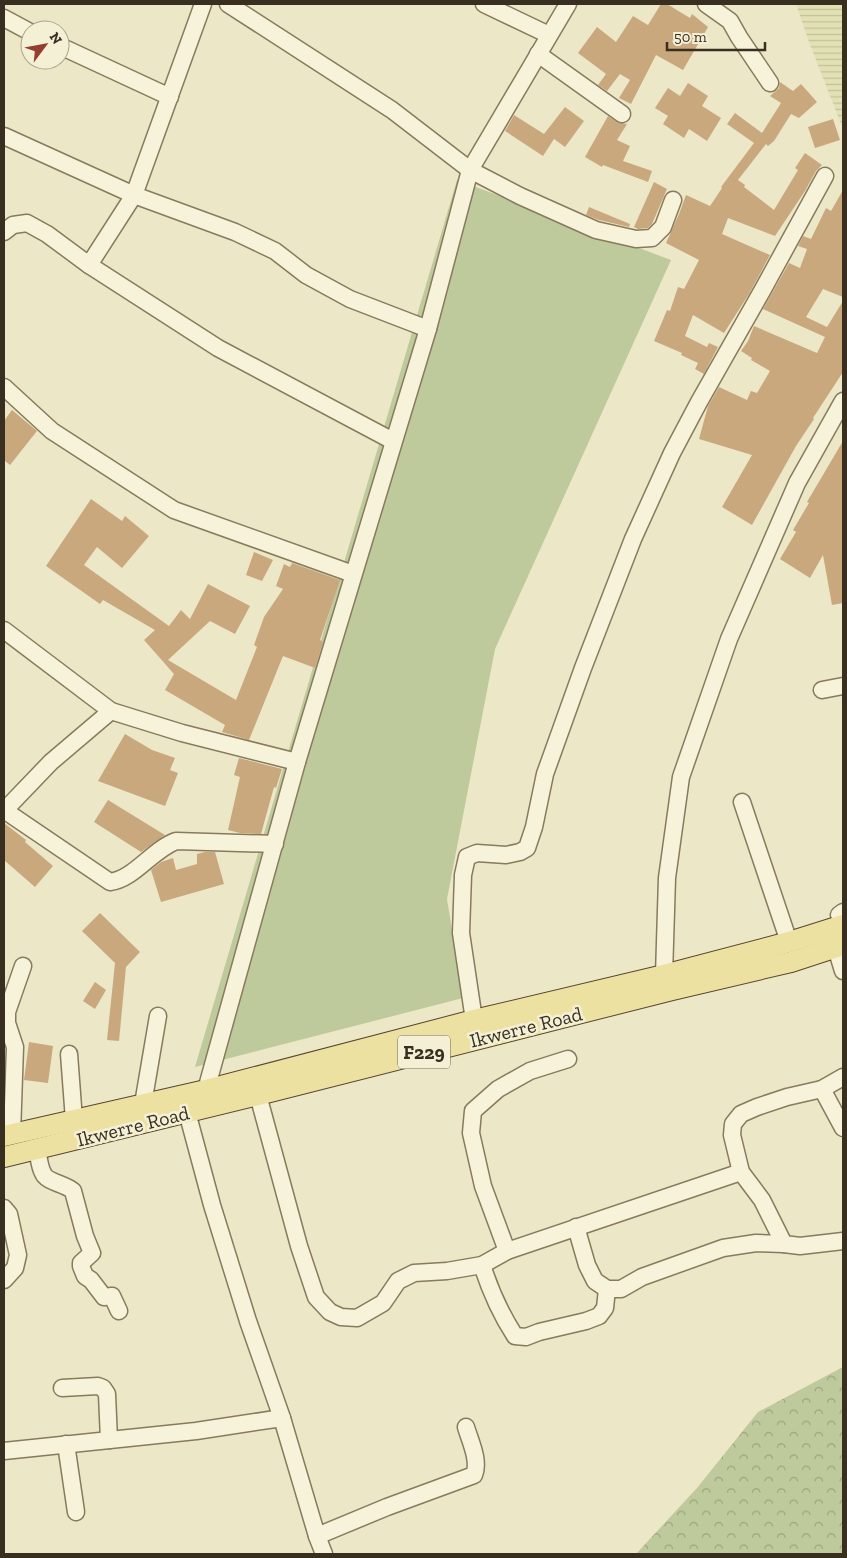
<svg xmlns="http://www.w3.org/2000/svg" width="847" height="1558" font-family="'Zilla Slab',serif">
<defs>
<pattern id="farmland-rules" width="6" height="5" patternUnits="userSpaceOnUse" patternTransform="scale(1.25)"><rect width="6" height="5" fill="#e2e1b4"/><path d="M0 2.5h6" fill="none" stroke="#c3c19a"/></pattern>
<pattern id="forest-crowns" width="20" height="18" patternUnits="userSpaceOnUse" patternTransform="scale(1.25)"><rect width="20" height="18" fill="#beca9b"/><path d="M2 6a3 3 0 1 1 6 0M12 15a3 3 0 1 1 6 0" fill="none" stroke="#9ba47e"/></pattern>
</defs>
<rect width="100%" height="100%" fill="#ece7c6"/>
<polygon fill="url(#farmland-rules)" points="796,4 843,4 843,129 809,42"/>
<polygon fill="#beca9b" points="457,180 671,260 495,649 447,899 463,998 195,1067"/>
<polygon fill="url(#forest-crowns)" points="843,1367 843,1554 636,1554 697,1488 758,1412"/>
<g fill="#c9a87e">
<polygon points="661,4 667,4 690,18 692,14 708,27 683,70 656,55 631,104 619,98 630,80 620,74 607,91 598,85 606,74 578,53 597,27 616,42 633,16 648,25"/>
<polygon points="780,82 793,91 801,84 817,102 799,118 791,114 774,141 768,146 766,144 738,180 745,185 744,187 774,210 798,170 795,168 805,153 822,165 816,171 805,191 775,236 728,218 722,234 770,255 749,294 724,333 693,315 685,336 707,347 709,343 718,347 704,374 695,369 698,363 681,355 682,353 654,341 667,310 670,311 678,287 684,289 699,260 666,243 679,214 686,195 710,206 722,188 721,187 754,143 727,124 735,113 762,133 781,103 770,96 779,88"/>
<polygon points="688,83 708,96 702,106 721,118 707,141 689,129 684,138 663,124 668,116 655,108 668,88 680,96"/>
<polygon points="565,107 584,121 565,147 554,139 543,156 505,131 514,115 544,134"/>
<polygon points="608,116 617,122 627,124 617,140 630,146 623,161 652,171 648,182 603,165 602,167 585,157"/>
<polygon points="833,119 840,140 815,148 808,127"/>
<polygon points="654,182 667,189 652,224 648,228 638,229 634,227"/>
<polygon points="843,190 843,297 823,289 806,317 827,327 843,301 843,372 813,418 814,419 796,446 752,525 722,507 752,455 699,439 708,406 719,387 747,400 751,391 757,393 770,371 751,360 752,358 741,351 748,341 754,326 817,353 825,337 763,309 789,263 800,268 807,249 798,246 803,236 811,239 826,208 831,211"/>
<polygon points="589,207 630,224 629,227 599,220 586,215"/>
<polygon points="12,410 37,431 10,465 4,460 4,421"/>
<polygon points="843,441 843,603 832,605 823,555 810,578 780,559 796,532 793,530 809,503 807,502"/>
<polygon points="91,499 122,521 125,516 149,536 122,568 97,547 84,565 169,626 181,610 190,619 208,584 250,606 235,634 210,621 168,660 236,700 257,647 254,645 264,617 283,589 276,586 284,564 290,567 292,563 340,580 320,640 323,642 315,668 283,656 249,740 222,732 225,725 165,690 174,674 144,640 155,630 103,600 100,604 46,566"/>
<polygon points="254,552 273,560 262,581 246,575"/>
<polygon points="125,734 152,750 175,758 170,770 178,773 165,806 98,781"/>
<polygon points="239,758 282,769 276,788 274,787 261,834 240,833 228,830 240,777 234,775"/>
<polygon points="108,800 165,835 141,852 94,822"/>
<polygon points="4,823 26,840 25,842 53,866 35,887 4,860"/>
<polygon points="205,852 215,852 224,884 161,902 151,870 161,862 173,858 176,870 197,864 197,854"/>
<polygon points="100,913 140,952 126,967 119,1041 107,1040 115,963 82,931"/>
<polygon points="95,982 106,990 95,1009 83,1001"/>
<polygon points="29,1042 53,1046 48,1083 24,1080"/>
</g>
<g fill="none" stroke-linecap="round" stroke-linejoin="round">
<defs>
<g id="minor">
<polyline points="228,4 392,110 470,170 520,196 596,230 636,239 652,238 663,227 673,200"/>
<polyline points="484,4 549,35"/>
<polyline points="706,4 730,21 739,37 770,83"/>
<polyline points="4,18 30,32"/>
<polyline points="60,46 170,97"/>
<polyline points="538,54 622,114"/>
<polyline points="4,136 134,195 235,232 275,251 306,275 350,299 428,329"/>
<polyline points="4,232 13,225 27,223 47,234 89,265 218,348 393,441"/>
<polyline points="89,265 134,195 203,4"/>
<polyline points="4,387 52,431 174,510 353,574"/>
<polyline points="4,630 111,711 182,733 297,762"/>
<polyline points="822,690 843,686"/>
<polyline points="742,802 789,942"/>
<path d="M4 810 110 882C134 879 152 850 176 841L275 844"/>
<polyline points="4,811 51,762 111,711"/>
<polyline points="839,915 843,912"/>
<polyline points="836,948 843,971"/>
<polyline points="664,975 667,878 681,777 729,639 797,483 843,401"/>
<polyline points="474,1020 461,933 463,875 467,857 477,853 506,855 520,852 527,848 534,827 545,774 583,668 633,539 672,453 699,402 762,291 825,176"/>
<polyline points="69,1054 74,1120"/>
<polyline points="843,1077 822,1089 787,1097 757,1107 741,1114 733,1124 732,1135 741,1172 762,1200 784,1244 800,1246 843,1241"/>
<polyline points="822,1089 843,1128"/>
<polyline points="206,1090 297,762 428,329 470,170 568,4"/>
<polyline points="258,1095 299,1246 316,1297 330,1312 341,1317 357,1318 383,1303 398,1281 414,1273 447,1271 482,1265 507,1251 741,1172"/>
<polyline points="143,1104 158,1016"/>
<polyline points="187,1112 212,1205 248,1321 282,1418 317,1536 324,1554"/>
<polyline points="12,1134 15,1047 7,1023 7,1012 23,966"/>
<path d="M37 1149C39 1157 39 1166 43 1173 46 1182 66 1184 73 1191L85 1236 92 1253 81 1263V1266L85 1276 91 1280 104 1297 112 1296 119 1311"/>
<polyline points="4,1208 9,1214 18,1255 15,1268 4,1280"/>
<polyline points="576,1227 587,1265 595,1281 607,1289 621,1289 642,1277 723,1248 756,1243 784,1244"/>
<polyline points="507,1251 483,1186 471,1133 473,1111 498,1089 530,1071 568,1059"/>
<path d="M482 1265C490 1290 500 1313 515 1336L526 1337 539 1332 586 1321 599 1316 605 1308 607 1289"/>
<polyline points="62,1388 98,1386 103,1388 107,1394 109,1440"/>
<polyline points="66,1444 76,1512"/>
<polyline points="4,1451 196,1431 282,1418"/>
<path d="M317 1536 387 1507 474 1475C480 1461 470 1441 466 1427"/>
</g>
<g id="major">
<polyline points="4,1136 206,1090 474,1020 664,975 789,942 843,925"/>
<polyline points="4,1157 258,1095 672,990 791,962 843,945"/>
</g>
</defs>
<use href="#minor" stroke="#877a5d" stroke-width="19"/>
<use href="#major" stroke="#554731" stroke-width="22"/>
<use href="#minor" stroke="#f7f3da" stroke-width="16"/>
<use href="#major" stroke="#ede1a1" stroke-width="20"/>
</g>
<g text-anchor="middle" stroke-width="5" stroke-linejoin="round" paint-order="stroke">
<rect fill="#f4f0d6" stroke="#706957" stroke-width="1" x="398" y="1035.5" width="52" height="33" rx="4"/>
<g font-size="19" font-weight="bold" fill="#382f20">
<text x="424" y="1059">F229</text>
</g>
<g font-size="20" fill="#382f20" stroke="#f4f0d6">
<text transform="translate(526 1027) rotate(-14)" y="7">Ikwerre Road</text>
<text transform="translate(133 1126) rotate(-14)" y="7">Ikwerre Road</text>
</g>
</g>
<rect width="847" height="1558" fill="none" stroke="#382f20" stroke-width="10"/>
<g transform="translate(45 45) rotate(58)"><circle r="24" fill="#f4f0d6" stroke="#a9a38d"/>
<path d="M0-4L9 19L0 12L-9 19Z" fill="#943e2f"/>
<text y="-8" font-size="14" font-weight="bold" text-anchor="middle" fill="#382f20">N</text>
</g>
<path d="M667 42v8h98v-8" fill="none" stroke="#382f20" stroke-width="2.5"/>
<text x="674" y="42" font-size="15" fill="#382f20" stroke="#f4f0d6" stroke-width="4" paint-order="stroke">50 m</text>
</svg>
